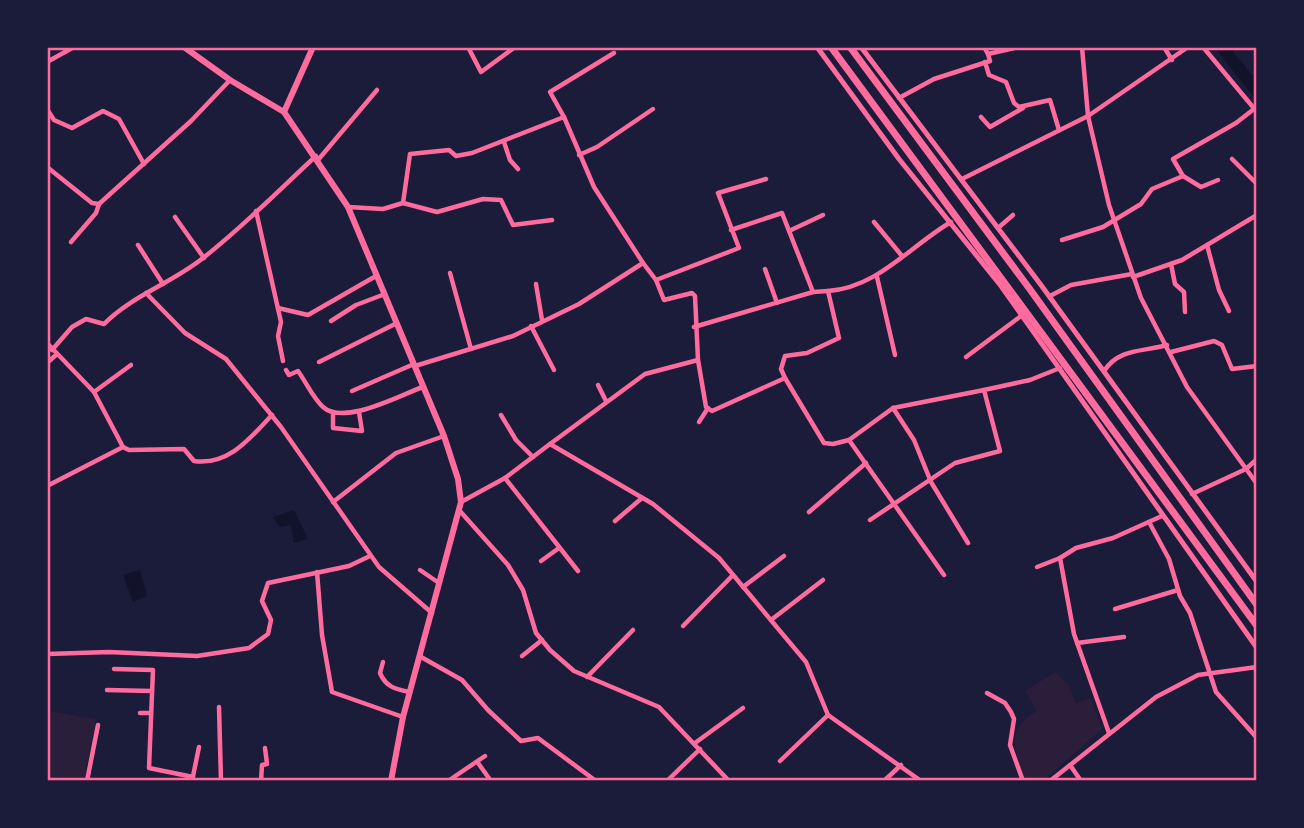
<svg xmlns="http://www.w3.org/2000/svg" width="1304" height="828" font-family="'Golos Text',sans-serif">
<rect width="100%" height="100%" fill="#1b1b3a"/>
<g fill="#2a1e3b">
<path d="M1055 672 1069 685 1076 703 1091 698 1102 729 1043 781H1025C1015 750 1004 730 1037 711L1025 691Z"/>
<polygon points="47,711 96,719 84,781 47,781"/>
</g>
<g fill="#12122b">
<polygon points="1214,47 1229,47 1257,81 1257,101"/>
<polygon points="294,510 308,539 294,543 291,525 279,527 273,517"/>
<polygon points="140,570 147,596 133,602 123,575"/>
</g>
<g fill="none" stroke-linecap="round" stroke-linejoin="round">
<g stroke="#ff6b9d" stroke-width="4.5">
<polyline points="468,47 481,72 515,47"/>
<polyline points="984,47 988,54"/>
<polyline points="1082,47 1088,116 1109,205 1141,298 1187,387 1257,484"/>
<polyline points="1164,47 1172,60"/>
<polyline points="1203,47 1257,112"/>
<polyline points="47,62 74,47"/>
<polyline points="985,62 989,75 1006,82 1014,103 1019,107 1050,100 1059,130"/>
<polyline points="899,98 934,79 990,61 988,54 1019,47"/>
<polyline points="47,109 54,120 72,128 103,111 119,119 144,164"/>
<polyline points="564,117 550,92 614,53"/>
<polyline points="981,117 990,127 1023,108"/>
<polyline points="504,142 510,160 518,169"/>
<polyline points="579,155 597,147 653,109"/>
<polyline points="1232,159 1257,184"/>
<polyline points="318,160 377,90"/>
<polyline points="47,167 92,203 99,204 191,121 230,80"/>
<polyline points="1183,176 1201,187 1218,180"/>
<polyline points="962,179 1088,116 1188,47"/>
<polyline points="403,203 410,154 449,150 456,156 472,153 564,117 594,187 643,263 579,304 513,336 415,366"/>
<polyline points="348,207 383,209 403,203 437,212 483,199 501,200 513,225 552,220"/>
<polyline points="256,211 281,322 278,336 283,361"/>
<polyline points="175,217 204,258"/>
<polyline points="874,222 902,256"/>
<polyline points="998,228 1013,215"/>
<polyline points="731,230 782,213 813,292"/>
<polyline points="789,231 823,215"/>
<polyline points="1062,240 1103,227 1141,204 1152,189 1183,176 1173,159 1236,123 1254,109"/>
<polyline points="71,242 96,213 99,204"/>
<polyline points="138,245 163,284"/>
<polyline points="1207,245 1219,290 1229,311"/>
<polyline points="643,263 656,280 739,248 718,193 766,179"/>
<polyline points="1171,264 1175,284 1184,292 1185,312"/>
<polyline points="765,269 777,303"/>
<polyline points="450,273 471,349"/>
<polyline points="877,277 895,355"/>
<polyline points="1133,277 1182,260 1257,215"/>
<polyline points="656,280 664,300 692,293 695,296 698,360"/>
<polyline points="536,284 542,320"/>
<polyline points="146,293 185,333 226,359 281,427 379,567 432,613"/>
<polyline points="1050,296 1071,285 1132,274"/>
<polyline points="278,308 308,315 376,276"/>
<polyline points="331,321 356,305 385,294"/>
<polyline points="531,326 554,370"/>
<polyline points="694,327 813,292 828,291"/>
<path d="M47 343 94 392 123 447 129 450 184 449 194 461C229 466 251 437 272 415"/>
<path d="M52 350 72 327 86 319 104 324C133 295 172 283 203 258 243 227 279 190 316 156"/>
<polyline points="1171,352 1214,341 1222,345 1232,369 1257,366"/>
<polyline points="966,357 1021,316"/>
<polyline points="319,362 397,323"/>
<polyline points="47,363 57,354"/>
<path d="M286 370 289 375 298 371C306 382 313 398 323 407 344 426 400 395 423 387"/>
<path d="M1104 371C1119 348 1143 352 1167 345"/>
<polyline points="785,378 824,443 833,444 849,440 944,575"/>
<polyline points="598,385 606,401"/>
<polyline points="352,391 414,364"/>
<polyline points="94,392 131,365"/>
<polyline points="893,408 984,390"/>
<polyline points="333,413 333,428 362,431 359,412"/>
<polyline points="501,415 516,440 533,457"/>
<polyline points="699,422 708,408"/>
<polyline points="849,440 893,408 914,440 931,482 968,543"/>
<path d="M550 444 645 374 698 360 706 407 712 411 785 378 781 369 785 356 807 353 839 338 828 291C877 288 910 246 951 222"/>
<polyline points="505,478 578,571"/>
<polyline points="47,486 123,447"/>
<polyline points="1192,494 1246,469 1257,459"/>
<polyline points="333,502 396,453 444,436"/>
<polyline points="461,502 505,478 550,444 653,504 719,558 806,662 828,715 921,781"/>
<polyline points="459,510 508,565 523,590 536,633 550,650 574,671 659,707 729,781"/>
<polyline points="809,512 866,463"/>
<polyline points="870,520 955,463 1000,451 984,390 1030,380 1060,368"/>
<polyline points="615,521 642,498"/>
<polyline points="1149,522 1169,559 1180,596 1190,613 1216,692 1257,738"/>
<polyline points="541,561 559,548"/>
<polyline points="1037,567 1060,558"/>
<polyline points="420,570 439,583"/>
<polyline points="317,572 322,635 332,692 403,717"/>
<polyline points="743,587 784,556"/>
<polyline points="1115,609 1178,590"/>
<polyline points="771,620 823,580"/>
<polyline points="683,626 733,575"/>
<polyline points="1077,643 1124,637"/>
<polyline points="47,654 109,652 197,656 249,648 268,634 271,620 262,601 268,583 349,566 370,556"/>
<polyline points="522,656 542,640"/>
<polyline points="421,657 462,680 488,710 521,741 538,738 596,781"/>
<path d="M383 662 380 673C386 687 395 689 409 692"/>
<polyline points="114,669 153,670 149,768 193,777"/>
<polyline points="587,677 633,630"/>
<polyline points="107,690 152,691"/>
<polyline points="987,693 1005,703 1011,712 1014,719 1010,745 1023,781"/>
<polyline points="219,707 221,781"/>
<polyline points="140,713 149,713"/>
<polyline points="1109,733 1074,634 1060,558 1076,548 1113,538 1162,516"/>
<polyline points="695,743 743,708"/>
<polyline points="780,761 828,715"/>
<polyline points="478,763 491,781"/>
<polyline points="1070,765 1081,781"/>
<polyline points="87,781 98,725"/>
<polyline points="192,781 199,747"/>
<polyline points="261,781 262,765 267,764 265,748"/>
<polyline points="448,781 485,756"/>
<polyline points="667,781 700,749"/>
<polyline points="884,781 901,765"/>
<polyline points="1050,781 1156,697 1198,675 1257,667"/>
</g>
<g stroke="#ff6b9d" stroke-width="5">
<polyline points="817,47 899,159 1001,286 1257,648"/>
<polyline points="861,47 1041,285 1257,582"/>
</g>
<polyline stroke="#ff6b9d" stroke-width="6" points="284,112 313,47"/>
<polyline stroke="#ff6b9d" stroke-width="6" points="184,47 230,80 284,112 348,207 444,436 458,479 461,502 403,717 391,781"/>
<g stroke="#ff6b9d" stroke-width="7">
<polyline points="831,47 1257,626"/>
<polyline points="850,47 1029,288 1257,605"/>
</g>
</g>
<rect width="1304" height="828" fill="none" stroke="#1b1b3a" stroke-width="98"/>
<rect x="49" y="49" width="1206" height="730" fill="none" stroke="#ff6b9d" stroke-width="2.5"/>
</svg>
